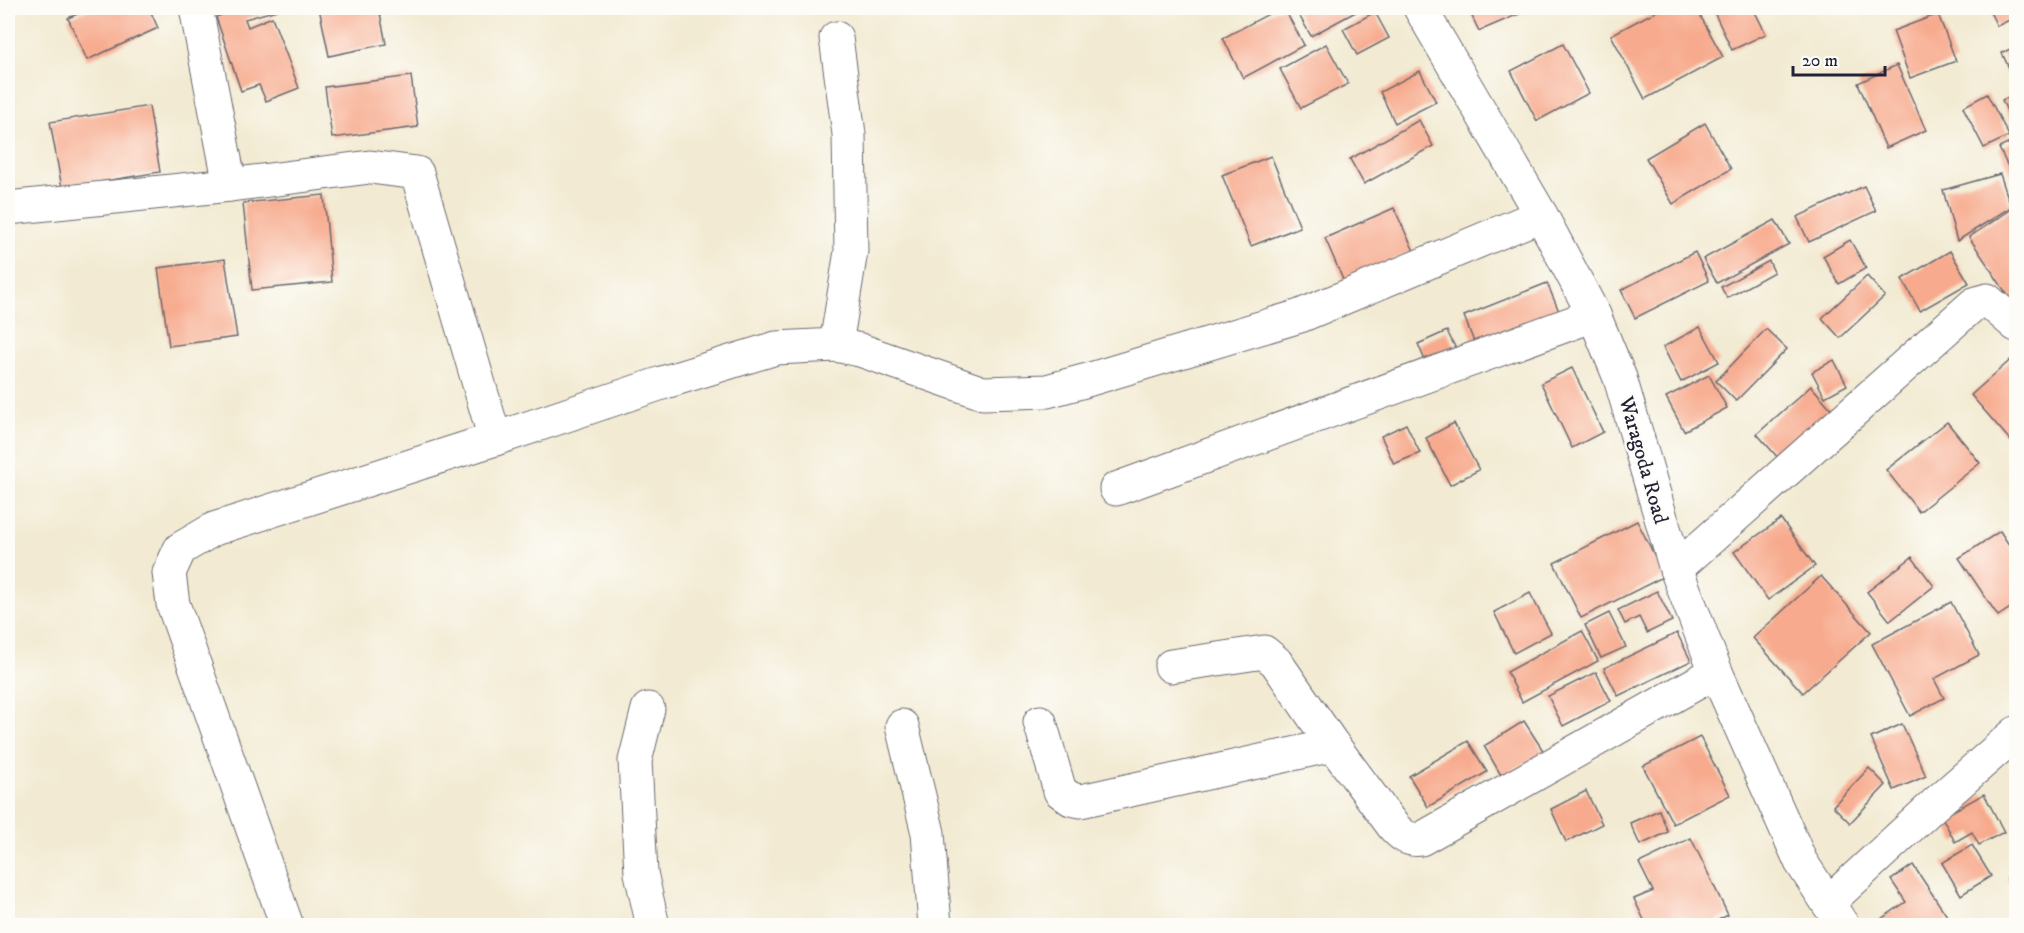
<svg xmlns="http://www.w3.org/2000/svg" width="2024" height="933" font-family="'IM FELL DW Pica',serif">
<rect width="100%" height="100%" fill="#fdfcf7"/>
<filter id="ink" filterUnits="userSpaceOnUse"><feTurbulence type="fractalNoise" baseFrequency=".0167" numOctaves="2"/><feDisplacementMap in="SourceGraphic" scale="12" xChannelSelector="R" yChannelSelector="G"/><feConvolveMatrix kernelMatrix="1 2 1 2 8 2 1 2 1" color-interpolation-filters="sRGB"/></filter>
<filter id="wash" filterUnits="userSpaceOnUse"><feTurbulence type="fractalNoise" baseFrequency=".008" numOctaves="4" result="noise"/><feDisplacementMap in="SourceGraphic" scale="24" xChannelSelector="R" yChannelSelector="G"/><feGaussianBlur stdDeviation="1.35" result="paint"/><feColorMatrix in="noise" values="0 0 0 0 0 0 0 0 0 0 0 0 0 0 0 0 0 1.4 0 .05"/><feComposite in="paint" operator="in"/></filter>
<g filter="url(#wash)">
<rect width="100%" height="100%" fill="#f2ead2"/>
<g id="blocks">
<g fill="#f7aa8d">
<polygon points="92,8 149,8 158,28 87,60 68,18"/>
<polygon points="220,8 284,8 245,19 248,27 272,17 299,88 266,101 259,85 241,91 216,17 222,15"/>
<polygon points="319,8 379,8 386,44 329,56"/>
<polygon points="1280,8 1284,8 1304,45 1243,78 1223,38"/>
<polygon points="1295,8 1363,8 1311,36"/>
<polygon points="1468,8 1533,8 1479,31"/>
<polygon points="1662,8 1696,8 1723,57 1645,99 1611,35"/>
<polygon points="1712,8 1753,8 1766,34 1732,50"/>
<polygon points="1988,8 2016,8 2016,17 1997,26"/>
<polygon points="1375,12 1389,38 1357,55 1343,29"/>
<polygon points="1938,14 1956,61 1910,78 1893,31"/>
<polygon points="1326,44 1348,84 1301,108 1280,69"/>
<polygon points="1563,44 1589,93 1537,121 1511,71"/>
<polygon points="2016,46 2016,83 2002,53"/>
<polygon points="1897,65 1926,130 1886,148 1858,83"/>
<polygon points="1420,71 1436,102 1395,123 1380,92"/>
<polygon points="411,76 418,127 332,138 325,87"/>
<polygon points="2016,93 2016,131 2002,100"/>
<polygon points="1987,94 2009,136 1984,148 1963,107"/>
<polygon points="149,106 160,172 62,188 50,122"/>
<polygon points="1419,120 1433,146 1364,184 1350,159"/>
<polygon points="1705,123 1731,169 1673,204 1646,158"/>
<polygon points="2016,140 2016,175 2013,177 1999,148"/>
<polygon points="1271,156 1300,227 1251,246 1222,175"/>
<polygon points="2000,174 2011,207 1957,241 1943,190"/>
<polygon points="1864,186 1876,211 1809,242 1797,217"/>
<polygon points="324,195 332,282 252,290 243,203"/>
<polygon points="2016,206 2016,299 2012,302 1969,237"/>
<polygon points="1394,208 1414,251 1344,282 1325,238"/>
<polygon points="1775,220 1789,244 1717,283 1703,259"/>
<polygon points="1850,240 1866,268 1839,284 1823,256"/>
<polygon points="1950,251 1969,283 1920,311 1902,279"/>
<polygon points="1695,252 1709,281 1635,318 1621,290"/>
<polygon points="225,259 237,337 169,346 158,268"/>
<polygon points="1769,261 1774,272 1727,298 1721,287"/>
<polygon points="1867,276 1885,296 1840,338 1822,318"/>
<polygon points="1547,283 1561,316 1477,350 1464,316"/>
<polygon points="1700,327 1719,362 1681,382 1663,347"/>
<polygon points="1766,329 1787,349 1736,401 1716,381"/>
<polygon points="1447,331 1457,351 1427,365 1418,344"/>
<polygon points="2015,356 2016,357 2016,447 1971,395"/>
<polygon points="1834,360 1847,385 1825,397 1812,372"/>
<polygon points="1572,368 1603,432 1572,448 1541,383"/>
<polygon points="1709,375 1727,408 1684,431 1666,397"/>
<polygon points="1811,386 1834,412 1780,460 1757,434"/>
<polygon points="1947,422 1980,463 1919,512 1886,470"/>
<polygon points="1454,423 1479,470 1450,485 1426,438"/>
<polygon points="1406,424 1420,453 1394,464 1381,436"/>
<polygon points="1781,519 1815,566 1768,600 1734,552"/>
<polygon points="1637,521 1665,576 1581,618 1554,563"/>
<polygon points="2000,531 2016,556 2016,604 1998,616 1959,558"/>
<polygon points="1912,557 1934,586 1890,621 1867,592"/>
<polygon points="1821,576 1871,632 1803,693 1753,638"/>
<polygon points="1657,591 1672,621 1647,633 1639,617 1625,624 1618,610"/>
<polygon points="1530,593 1551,633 1514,653 1494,612"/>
<polygon points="1951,602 1979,655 1934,679 1944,698 1910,716 1872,644"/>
<polygon points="1609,613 1626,647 1601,658 1585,625"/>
<polygon points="1582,631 1598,661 1522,702 1507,672"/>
<polygon points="1677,633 1691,661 1618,696 1604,668"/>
<polygon points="1596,672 1611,701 1563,726 1548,696"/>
<polygon points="1524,721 1544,752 1502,777 1484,746"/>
<polygon points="1902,724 1926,776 1894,790 1871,738"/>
<polygon points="1700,737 1730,795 1673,824 1643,766"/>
<polygon points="1468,741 1487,772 1428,807 1409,776"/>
<polygon points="2016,765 2016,777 2011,770"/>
<polygon points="1869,768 1886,785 1850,823 1833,806"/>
<polygon points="1586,791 1602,824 1566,842 1551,809"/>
<polygon points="1984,794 2004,832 1979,845 1972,832 1955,842 1942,817"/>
<polygon points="1659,810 1668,832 1640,845 1630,823"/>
<polygon points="1691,838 1728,915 1707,926 1668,926 1667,923 1660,926 1647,926 1634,899 1653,891 1639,863"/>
<polygon points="1972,845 1991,876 1961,895 1942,863"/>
<polygon points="1913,865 1949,919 1940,926 1886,926 1881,919 1906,902 1891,880"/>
<polygon points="2016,873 2016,898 2007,878"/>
</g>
</g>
</g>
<g filter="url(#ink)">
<use href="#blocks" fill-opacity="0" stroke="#6b6870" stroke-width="1.5"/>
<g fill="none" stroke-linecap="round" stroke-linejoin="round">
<defs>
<g id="minor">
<polyline points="196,8 230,185 370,167 417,173 495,439"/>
<polyline points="8,208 230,185"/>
<polyline points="836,345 851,251 849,134 836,38"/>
<polyline points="1116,489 1594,315"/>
<polyline points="1676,569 1974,304 1987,300 2016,325"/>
<path d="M1171 666 1264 652 1276 662 1333 745 1393 826C1401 835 1408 841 1421 839L1716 672"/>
<polyline points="648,709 635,761 641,873 653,926"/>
<polyline points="1040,722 1060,791 1071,799 1081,801 1333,745"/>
<polyline points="902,726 928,833 935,926"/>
<polyline points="1828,903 1935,804 2016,733"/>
<polyline points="287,926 173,604 169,573 180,549 214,529 495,439 662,383 776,348 836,345 860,350 983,393 1047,391 1084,381 1300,316 1541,215"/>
</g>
<polyline id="major" points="1420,8 1541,215 1594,315 1620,378 1676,569 1716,672 1801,862 1843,926"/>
</defs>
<use href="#minor" stroke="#6b6870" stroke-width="35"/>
<use href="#major" stroke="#6b6870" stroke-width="35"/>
<use href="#minor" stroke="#fff" stroke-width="33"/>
<use href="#major" stroke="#fff" stroke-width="33"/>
</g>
</g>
<g text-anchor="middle" stroke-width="5" stroke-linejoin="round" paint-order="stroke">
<g font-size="21" fill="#22223b" stroke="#fdfcf7">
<text transform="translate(1644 460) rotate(74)" y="7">Waragoda Road</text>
</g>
</g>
<rect width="2024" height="933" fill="none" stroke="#fdfcf7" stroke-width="30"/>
<path d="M1793 66v9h92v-9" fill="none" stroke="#22223b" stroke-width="3"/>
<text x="1802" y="66" font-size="18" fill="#22223b" stroke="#fdfcf7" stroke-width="4.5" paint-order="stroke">20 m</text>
</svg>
